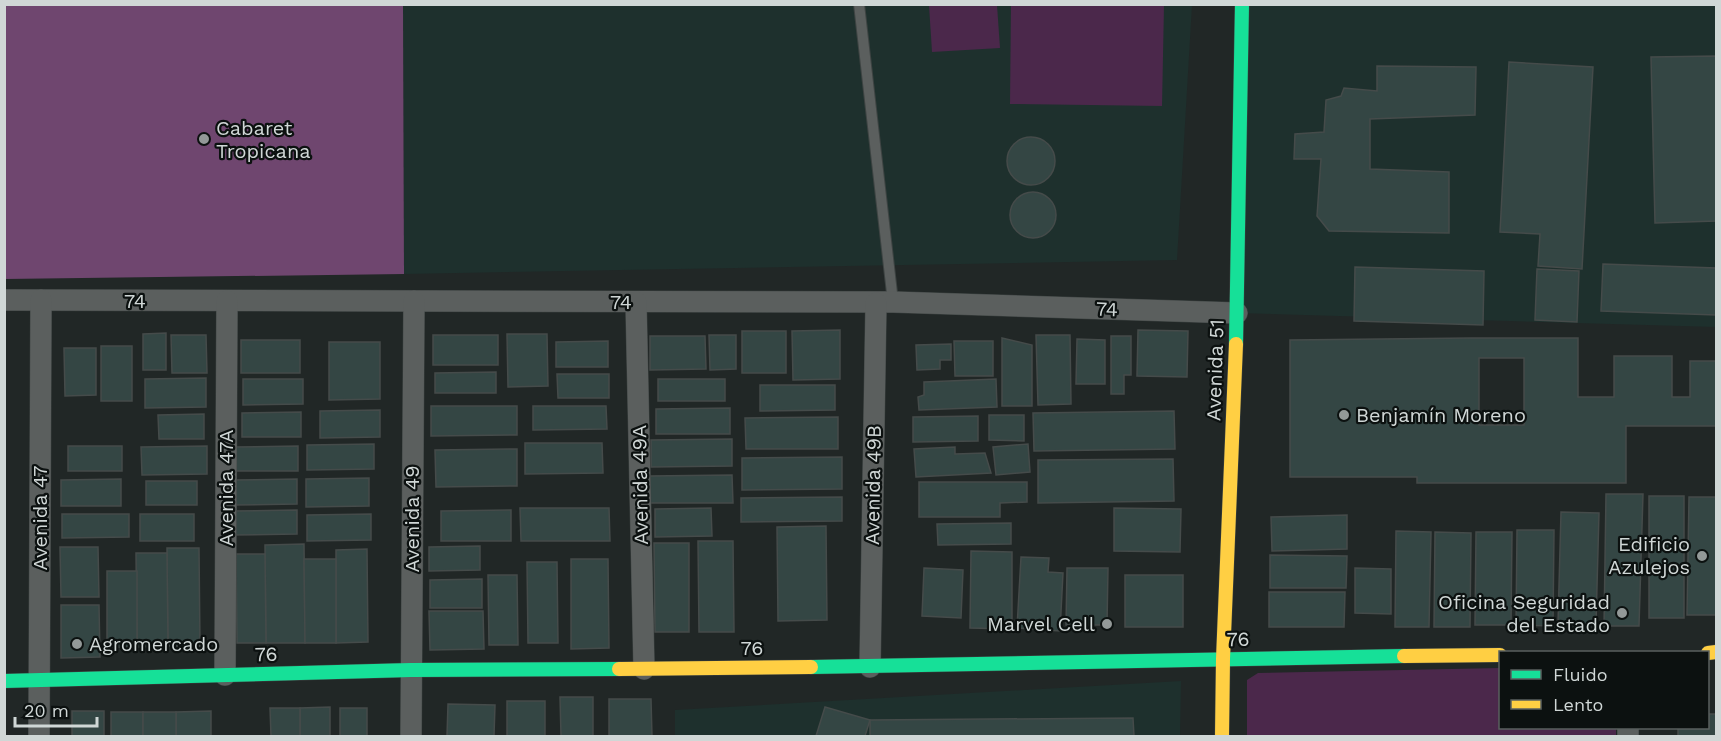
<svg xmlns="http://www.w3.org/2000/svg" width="1721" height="741" font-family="'Work Sans',sans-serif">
<rect width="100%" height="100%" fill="#212726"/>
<g fill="#1e302d">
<polygon points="403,5 1192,5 1177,260 404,274"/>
<polygon points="1243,5 1716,5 1716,327 1237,313"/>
<polygon points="1181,681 1180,736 675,736 675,710"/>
</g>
<g fill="#4b284b">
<polygon points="929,5 997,5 1000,48 932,52"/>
<polygon points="1011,5 1164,5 1162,106 1010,104"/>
<polygon points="1500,668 1500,728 1616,728 1616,736 1247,736 1247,680 1258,673"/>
</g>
<polygon fill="#6f466f" points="4,5 403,5 404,274 5,279"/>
<g fill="#344644" stroke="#454b4a" stroke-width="1.5" fill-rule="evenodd">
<polygon points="1716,56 1716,221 1655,223 1651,57"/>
<polygon points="1509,62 1593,67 1582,269 1538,266 1540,234 1500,232"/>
<polygon points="1377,66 1476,67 1475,115 1370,119 1370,169 1449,172 1449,233 1329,231 1317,216 1321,159 1294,159 1295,134 1324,132 1326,100 1341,96 1344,88 1377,91"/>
<circle cx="1031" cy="161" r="24"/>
<circle cx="1033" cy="215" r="23"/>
<polygon points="1603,264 1716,268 1716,315 1601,311"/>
<polygon points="1355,267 1484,271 1483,325 1354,321"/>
<polygon points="1537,269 1579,271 1577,322 1535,320"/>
<polygon points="840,330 840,379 793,380 792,331"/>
<polygon points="1138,330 1188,331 1187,377 1137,376"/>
<rect x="742" y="331" width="44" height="42"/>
<polygon points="166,333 166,370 143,370 143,334"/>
<polygon points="507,334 547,334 548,386 508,387"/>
<polygon points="171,335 206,335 207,373 172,373"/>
<rect x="433" y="335" width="65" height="30"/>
<polygon points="709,335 736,335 736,369 710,370"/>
<polygon points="1036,335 1070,335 1071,404 1038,405"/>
<polygon points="650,336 705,336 706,369 650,370"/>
<polygon points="1111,336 1131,336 1131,375 1124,375 1124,394 1111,394"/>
<polygon points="1002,338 1032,345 1032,406 1002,406"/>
<path d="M1471 338H1578V397H1614V356H1672V397H1690V361H1716V426H1626V483H1417V477H1290V340ZM1479 358H1524V425H1479Z"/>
<polygon points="1077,339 1105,340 1105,384 1076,384"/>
<rect x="241" y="340" width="59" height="33"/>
<polygon points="608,341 608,367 556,367 556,342"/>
<polygon points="954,341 993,341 993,376 955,376"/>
<polygon points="329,342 380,342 380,399 329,400"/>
<polygon points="951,344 951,360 940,360 940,369 917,370 916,345"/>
<rect x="101" y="346" width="31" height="55"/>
<polygon points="64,348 96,348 96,395 65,396"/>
<polygon points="496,372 496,393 435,393 435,373"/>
<polygon points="557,374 609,374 609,398 558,398"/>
<polygon points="206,378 206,407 145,408 145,379"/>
<polygon points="243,379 303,379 303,404 243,405"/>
<rect x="658" y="379" width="67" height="22"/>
<polygon points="996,379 997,407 919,410 918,397 924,395 924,382"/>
<polygon points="760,385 835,385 835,410 760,411"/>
<polygon points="431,406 517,406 517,435 431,436"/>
<polygon points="533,406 606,406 607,429 533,430"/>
<polygon points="730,408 730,434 656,434 656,409"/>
<polygon points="380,410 380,437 320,438 320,411"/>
<polygon points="1174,411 1175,449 1034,451 1033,413"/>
<polygon points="301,412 301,437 242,437 242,413"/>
<polygon points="204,414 204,439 159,439 158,415"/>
<polygon points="989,415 1024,415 1024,441 989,440"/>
<polygon points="978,416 978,441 913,442 913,417"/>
<polygon points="838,417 838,449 746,449 745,418"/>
<polygon points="732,439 732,466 651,467 651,440"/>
<polygon points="525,443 602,443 603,473 525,474"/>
<polygon points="374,444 374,469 307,470 307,445"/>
<polygon points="1028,444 1030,472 996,475 993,447"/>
<rect x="68" y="446" width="54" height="25"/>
<polygon points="207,446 207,474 142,475 141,447"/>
<polygon points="298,446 298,471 235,471 235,447"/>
<polygon points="955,447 955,454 985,453 991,473 916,477 914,449"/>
<polygon points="517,449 517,486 436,487 435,450"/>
<polygon points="842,457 842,489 742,490 742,458"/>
<polygon points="1173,459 1174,501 1038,503 1038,460"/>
<polygon points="732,475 733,503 650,503 649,476"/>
<polygon points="369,478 369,506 306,507 306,479"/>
<polygon points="121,479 121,506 61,506 61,480"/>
<polygon points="297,479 297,504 234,505 234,480"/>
<rect x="146" y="481" width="51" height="24"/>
<polygon points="919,482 1027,482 1027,502 1000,503 1000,517 919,517"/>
<polygon points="1606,494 1643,494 1639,626 1604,626"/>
<rect x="1649" y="496" width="35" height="122"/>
<polygon points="842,497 842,521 741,522 741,498"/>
<polygon points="1689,497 1716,497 1716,615 1687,615"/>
<polygon points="520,508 609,508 610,541 521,541"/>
<polygon points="711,508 712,536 655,537 655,509"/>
<polygon points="1114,508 1181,509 1180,552 1114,551"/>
<polygon points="297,510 297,534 232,535 232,511"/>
<polygon points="511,510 511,541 441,541 441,511"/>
<polygon points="1561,512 1599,513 1596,624 1558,623"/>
<polygon points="62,514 129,514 129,537 62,538"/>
<rect x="140" y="514" width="54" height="27"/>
<polygon points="371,514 371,540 307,541 307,515"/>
<polygon points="1347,515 1347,549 1272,551 1271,517"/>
<polygon points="1011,523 1011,544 938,545 937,524"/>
<polygon points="826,526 827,620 778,621 777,527"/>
<polygon points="1517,530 1554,530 1553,626 1516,625"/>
<polygon points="1396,531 1431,532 1429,627 1395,627"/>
<polygon points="1435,532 1471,533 1470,627 1434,627"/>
<polygon points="1476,532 1512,532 1511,625 1475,625"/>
<polygon points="698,541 733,541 734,632 699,632"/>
<polygon points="654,543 689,543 689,632 655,632"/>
<polygon points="304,544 305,643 266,643 265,545"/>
<polygon points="480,546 480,570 429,571 429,547"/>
<polygon points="60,547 98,547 99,597 61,597"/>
<polygon points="167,548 199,548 200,646 168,646"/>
<polygon points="367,549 368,642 336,643 336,550"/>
<polygon points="971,551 1012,552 1012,629 970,628"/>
<polygon points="136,553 167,553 168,646 137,647"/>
<polygon points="236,554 265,554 266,643 237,643"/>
<polygon points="1270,555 1347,556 1346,588 1270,588"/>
<polygon points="1021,557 1049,558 1048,572 1063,573 1060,631 1017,628"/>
<polygon points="304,559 336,559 336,643 305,643"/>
<polygon points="571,559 608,559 609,648 571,649"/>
<polygon points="527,562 557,562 558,643 528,643"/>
<polygon points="924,568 963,570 961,618 922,616"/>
<polygon points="1067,568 1108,568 1107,625 1066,625"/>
<polygon points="1355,568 1391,569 1391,614 1355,613"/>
<rect x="107" y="571" width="30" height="76"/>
<polygon points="488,575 517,575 518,645 489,645"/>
<rect x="1125" y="575" width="58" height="52"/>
<polygon points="482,579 482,608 430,608 430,580"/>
<polygon points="1269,592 1345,592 1344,627 1269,627"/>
<polygon points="61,605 99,605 100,657 61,658"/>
<polygon points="429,611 483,611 484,649 430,650"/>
<polygon points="560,697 593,697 593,736 561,736"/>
<polygon points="609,699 651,699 652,736 609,736"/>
<rect x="507" y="701" width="38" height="35"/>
<polygon points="448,704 495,705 494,736 447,736"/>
<polygon points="330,707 330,736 300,736 300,708"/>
<polygon points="825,707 870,720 865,736 816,736"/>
<polygon points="270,708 300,708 300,736 271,736"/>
<rect x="340" y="708" width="27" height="28"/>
<rect x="72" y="711" width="32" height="25"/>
<polygon points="211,711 211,736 176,736 176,712"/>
<rect x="111" y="712" width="32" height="24"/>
<rect x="143" y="712" width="33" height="24"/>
<polygon points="1708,714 1716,714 1716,736 1678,736 1678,728 1708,728"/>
<polygon points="1133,718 1134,736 870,736 870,720"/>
</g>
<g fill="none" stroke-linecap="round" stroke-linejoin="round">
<defs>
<polyline id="lane" points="859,4 893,302"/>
<g id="street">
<polyline points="4,300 893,302 1237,313"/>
<polyline points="636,302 644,669"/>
<polyline points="870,667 876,303"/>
<polyline points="225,675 227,301"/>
<polyline points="1628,728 1628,736"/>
<polyline points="39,736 41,300"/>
<polyline points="411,736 414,301"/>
</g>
<g id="fast">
<polyline points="1236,344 1242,4"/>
<polyline points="811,667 1404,656"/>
<polyline points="4,681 411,670 619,669"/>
</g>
<g id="slow">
<polyline points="1708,653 1716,652"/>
<polyline points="1404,656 1500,655"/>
<polyline points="619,669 811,667"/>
<polyline points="1222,736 1223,659 1236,344"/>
</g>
</defs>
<use href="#lane" stroke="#3e4443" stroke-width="12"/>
<use href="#street" stroke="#3e4443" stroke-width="22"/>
<use href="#fast" stroke="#3e4443" stroke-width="15"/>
<use href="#slow" stroke="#3e4443" stroke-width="15"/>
<use href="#lane" stroke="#5b5f5e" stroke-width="10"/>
<use href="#street" stroke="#5b5f5e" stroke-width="21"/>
<use href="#fast" stroke="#16e098" stroke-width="14"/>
<use href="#slow" stroke="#ffcf43" stroke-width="14"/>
</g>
<g fill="#939998" stroke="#0c1110" stroke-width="2">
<circle cx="204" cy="139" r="6"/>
<circle cx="1344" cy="415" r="6"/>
<circle cx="1702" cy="556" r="6"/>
<circle cx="1622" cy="613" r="6"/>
<circle cx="1107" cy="624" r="6"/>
<circle cx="77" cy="644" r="6"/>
</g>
<g text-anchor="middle" stroke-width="4.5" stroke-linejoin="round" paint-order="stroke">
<g font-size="20" fill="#d0d7d6" stroke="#0c1110" text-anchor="start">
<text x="216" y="135">Cabaret<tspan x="216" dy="23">Tropicana</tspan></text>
<text x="1356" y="422">Benjamín Moreno</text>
<text x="1690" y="551" text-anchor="end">Edificio<tspan x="1690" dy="23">Azulejos</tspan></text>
<text x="1610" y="609" text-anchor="end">Oficina Seguridad<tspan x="1610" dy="23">del Estado</tspan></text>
<text x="1095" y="631" text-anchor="end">Marvel Cell</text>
<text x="89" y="651">Agromercado</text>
</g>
<g font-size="20" fill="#d0d7d6" stroke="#0c1110">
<text x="135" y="308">74</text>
<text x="621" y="309">74</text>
<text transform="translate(1107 309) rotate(2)" y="7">74</text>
<text transform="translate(1215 370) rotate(-88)" y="7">Avenida 51</text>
<text transform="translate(640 485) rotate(-91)" y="7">Avenida 49A</text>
<text transform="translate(873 485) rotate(-89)" y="7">Avenida 49B</text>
<text transform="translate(226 488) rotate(-90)" y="7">Avenida 47A</text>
<text transform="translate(40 518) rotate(-90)" y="7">Avenida 47</text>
<text transform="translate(412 519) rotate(-90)" y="7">Avenida 49</text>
<text transform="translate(1238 639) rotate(-1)" y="7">76</text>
<text x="752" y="655">76</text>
<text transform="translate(266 654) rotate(-1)" y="7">76</text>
</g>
</g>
<rect width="1721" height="741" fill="none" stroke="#d0d7d6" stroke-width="12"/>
<rect x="1499" y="651" width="210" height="78" fill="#0c1110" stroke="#5a605f" stroke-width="1.5"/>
<rect x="1511" y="670" width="30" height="9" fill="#16e098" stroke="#5a605f" stroke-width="1.5"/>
<text x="1553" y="681" font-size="18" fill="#d0d7d6">Fluido</text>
<rect x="1511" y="700" width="30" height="9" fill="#ffcf43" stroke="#5a605f" stroke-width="1.5"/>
<text x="1553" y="711" font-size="18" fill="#d0d7d6">Lento</text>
<path d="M15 717v9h82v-9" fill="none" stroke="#d0d7d6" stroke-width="3"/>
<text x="24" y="717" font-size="18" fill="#d0d7d6" stroke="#0c1110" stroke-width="4.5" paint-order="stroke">20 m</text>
</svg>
